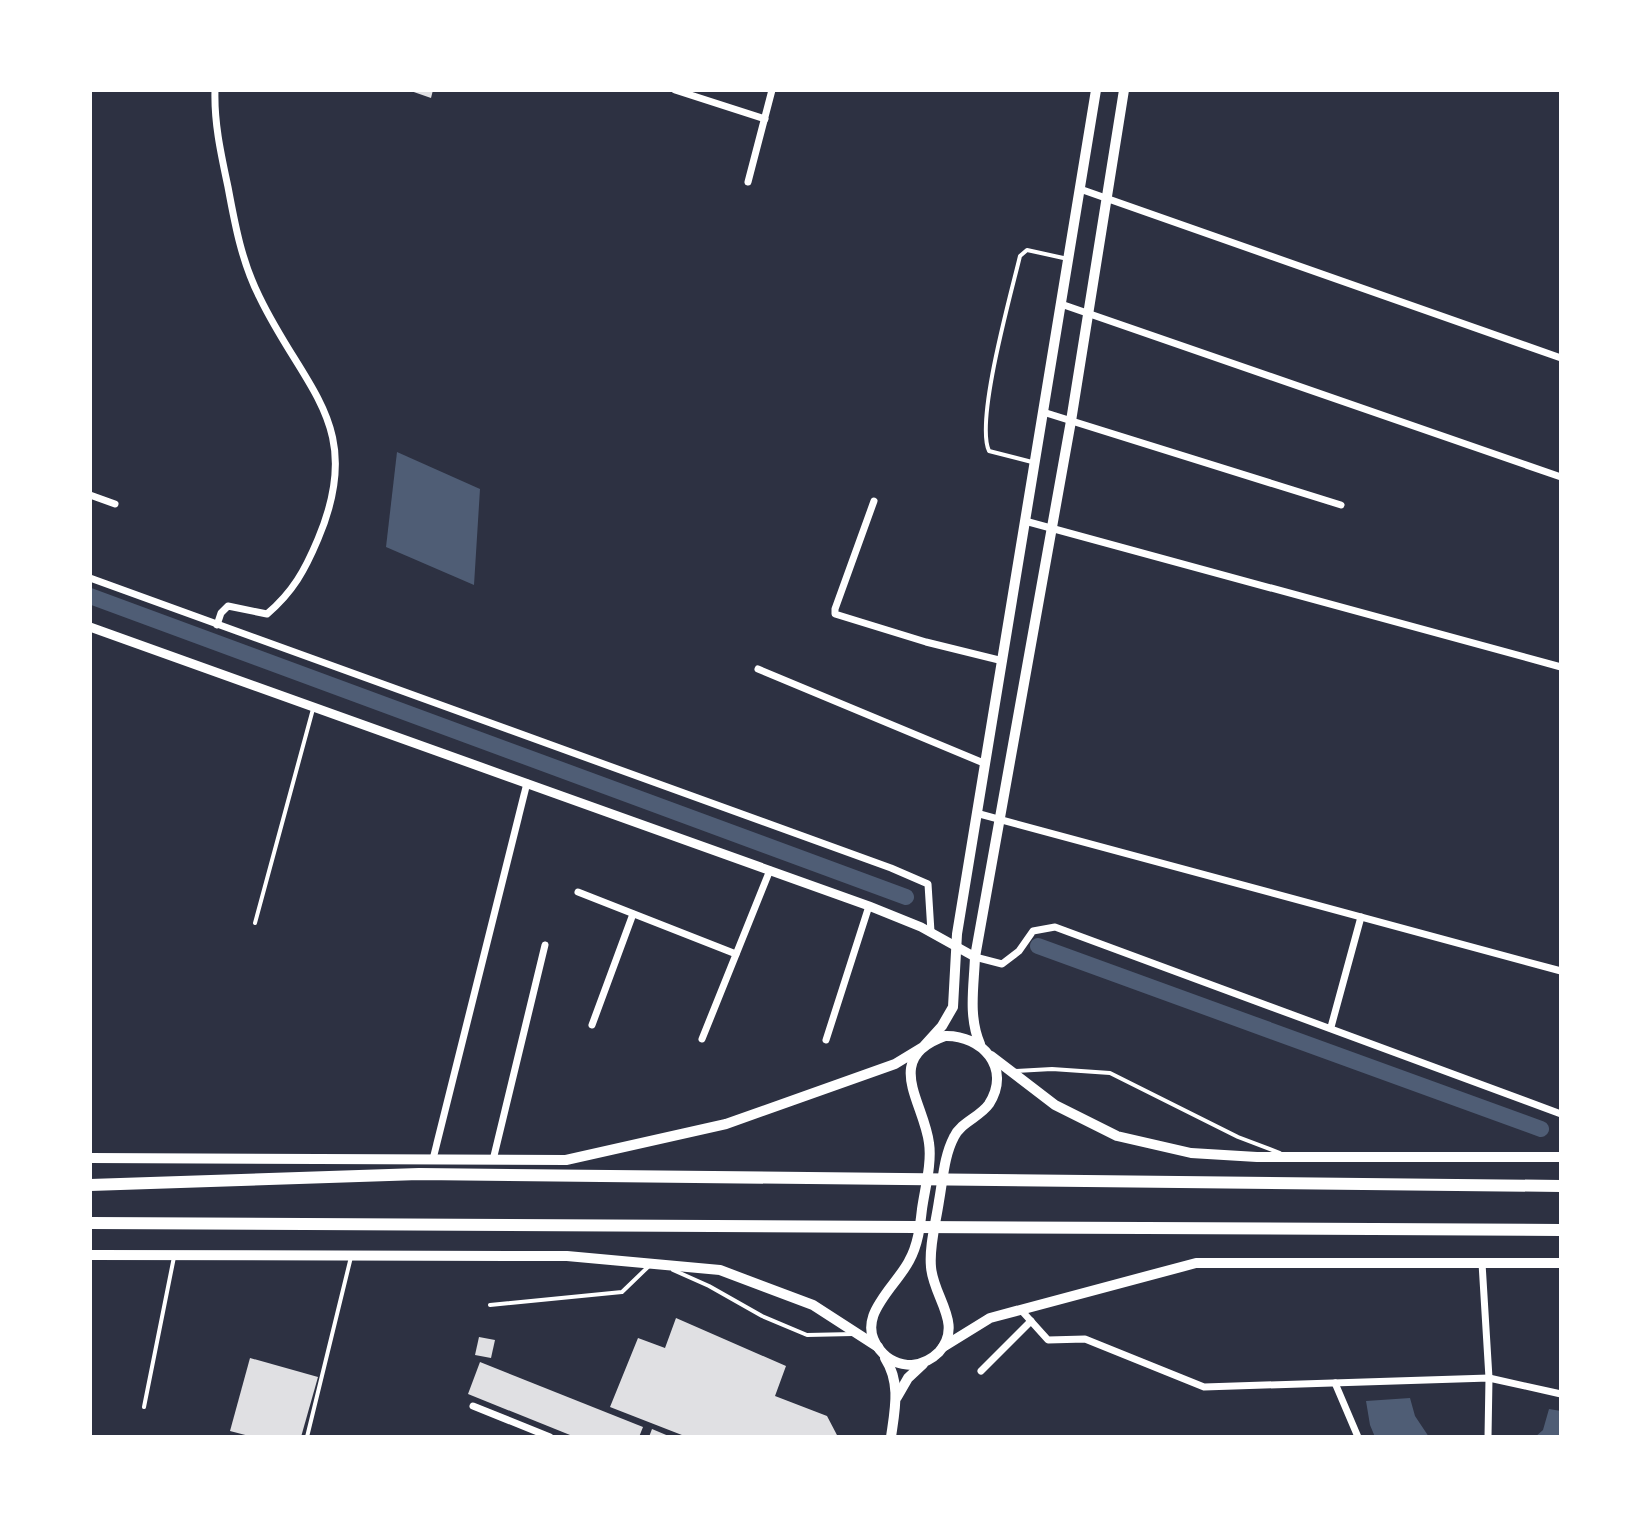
<svg xmlns="http://www.w3.org/2000/svg" width="1651" height="1527" font-family="'DejaVu Sans',sans-serif">
<rect width="100%" height="100%" fill="#2d3142"/>
<g fill="#4f5d75">
<polygon points="397,452 480,489 474,585 386,547"/>
<polygon points="1410,1398 1415,1416 1429,1437 1375,1437 1370,1425 1366,1401"/>
<polygon points="1549,1409 1561,1411 1561,1437 1535,1437 1543,1430"/>
</g>
<g fill="none" stroke-linecap="round" stroke-linejoin="round">
<g stroke="#4f5d75" stroke-width="16">
<polyline points="90,596 906,897"/>
<polyline points="1038,946 1541,1129"/>
</g>
</g>
<g fill="#e0e0e3">
<polygon points="408,90 433,90 431,98"/>
<polygon points="676,1318 786,1366 775,1396 827,1416 838,1437 687,1437 610,1407 638,1338 665,1348"/>
<polygon points="479,1337 495,1340 491,1358 475,1355"/>
<polygon points="250,1358 318,1377 301,1437 253,1437 230,1431"/>
<polygon points="480,1362 643,1427 639,1437 575,1437 468,1394"/>
<polygon points="652,1429 671,1437 649,1437"/>
</g>
<g fill="none" stroke-linecap="round" stroke-linejoin="round">
<g stroke="#fff" stroke-width="4">
<path d="M1032 462 989 451C975 421 1011 294 1020 256L1027 250 1068 259"/>
<polyline points="255,923 313,709"/>
<polyline points="1015,1071 1052,1069 1110,1073 1238,1137 1280,1153"/>
<polyline points="673,1270 709,1286 762,1316 807,1335 853,1334"/>
<polyline points="490,1305 622,1292 649,1266"/>
<polyline points="144,1407 174,1257"/>
<polyline points="307,1437 351,1257"/>
</g>
<g stroke="#fff" stroke-width="7">
<path d="M215 90C214 123 221 154 228 187 235 225 242 263 260 298 305 391 366 426 318 539 305 570 293 592 267 614L228 606 221 613 217 625"/>
<polyline points="675,90 765,119"/>
<polyline points="748,182 772,90"/>
<polyline points="1080,189 1561,358"/>
<polyline points="1061,304 1561,477"/>
<polyline points="1043,412 1341,505"/>
<polyline points="90,495 115,504"/>
<polyline points="874,501 835,609 835,614 926,642 1003,661"/>
<polyline points="1025,521 1561,667"/>
<polyline points="90,578 891,868 928,884 931,932"/>
<polyline points="758,669 986,764"/>
<polyline points="976,813 1561,971"/>
<polyline points="578,892 736,954"/>
<polyline points="975,957 1002,964 1019,951 1033,931 1055,927 1561,1114"/>
<polyline points="592,1025 633,914"/>
<polyline points="1331,1027 1361,917"/>
<polyline points="702,1039 770,870"/>
<polyline points="826,1040 869,906"/>
<polyline points="433,1159 527,783"/>
<polyline points="493,1160 545,945"/>
<polyline points="1482,1263 1489,1378 1488,1437"/>
<polyline points="1021,1310 1048,1340 1085,1339 1204,1387 1489,1378 1561,1394"/>
<polyline points="981,1371 1031,1321"/>
<polyline points="1335,1383 1358,1437"/>
<polyline points="473,1406 550,1437"/>
</g>
<polyline stroke="#fff" stroke-width="9" points="90,627 869,906 921,927 975,957"/>
<g stroke="#fff" stroke-width="10">
<path d="M945 1036C982 1035 1012 1068 989 1104 980 1117 961 1122 954 1137 944 1156 943 1179 939 1201 936 1222 929 1246 931 1267 933 1297 964 1324 939 1352 932 1359 922 1364 912 1365 900 1365 888 1360 880 1350 853 1318 895 1288 909 1261 918 1245 920 1227 922 1209 925 1188 932 1163 929 1143 924 1102 882 1058 945 1036Z"/>
<path d="M980 1044C968 1016 974 986 975 957L1071 421 1124 90"/>
<polyline points="991,1056 1055,1105 1117,1136 1191,1153 1257,1157 1561,1157"/>
<polyline points="90,1158 566,1160 726,1124 895,1064 923,1047 942,1026 953,1007 957,934 1096,90"/>
<polyline points="90,1255 567,1256 720,1270 813,1305 878,1347"/>
<polyline points="943,1347 990,1318 1196,1263 1561,1263"/>
<path d="M885 1358C901 1383 895 1409 891 1437"/>
<polyline points="897,1397 908,1378 923,1364"/>
</g>
<g stroke="#fff" stroke-width="12">
<polyline points="90,1185 419,1174 1561,1186"/>
<polyline points="90,1223 1561,1230"/>
</g>
</g>
<rect width="1651" height="1527" fill="none" stroke="#ffffff" stroke-width="184"/>
</svg>
